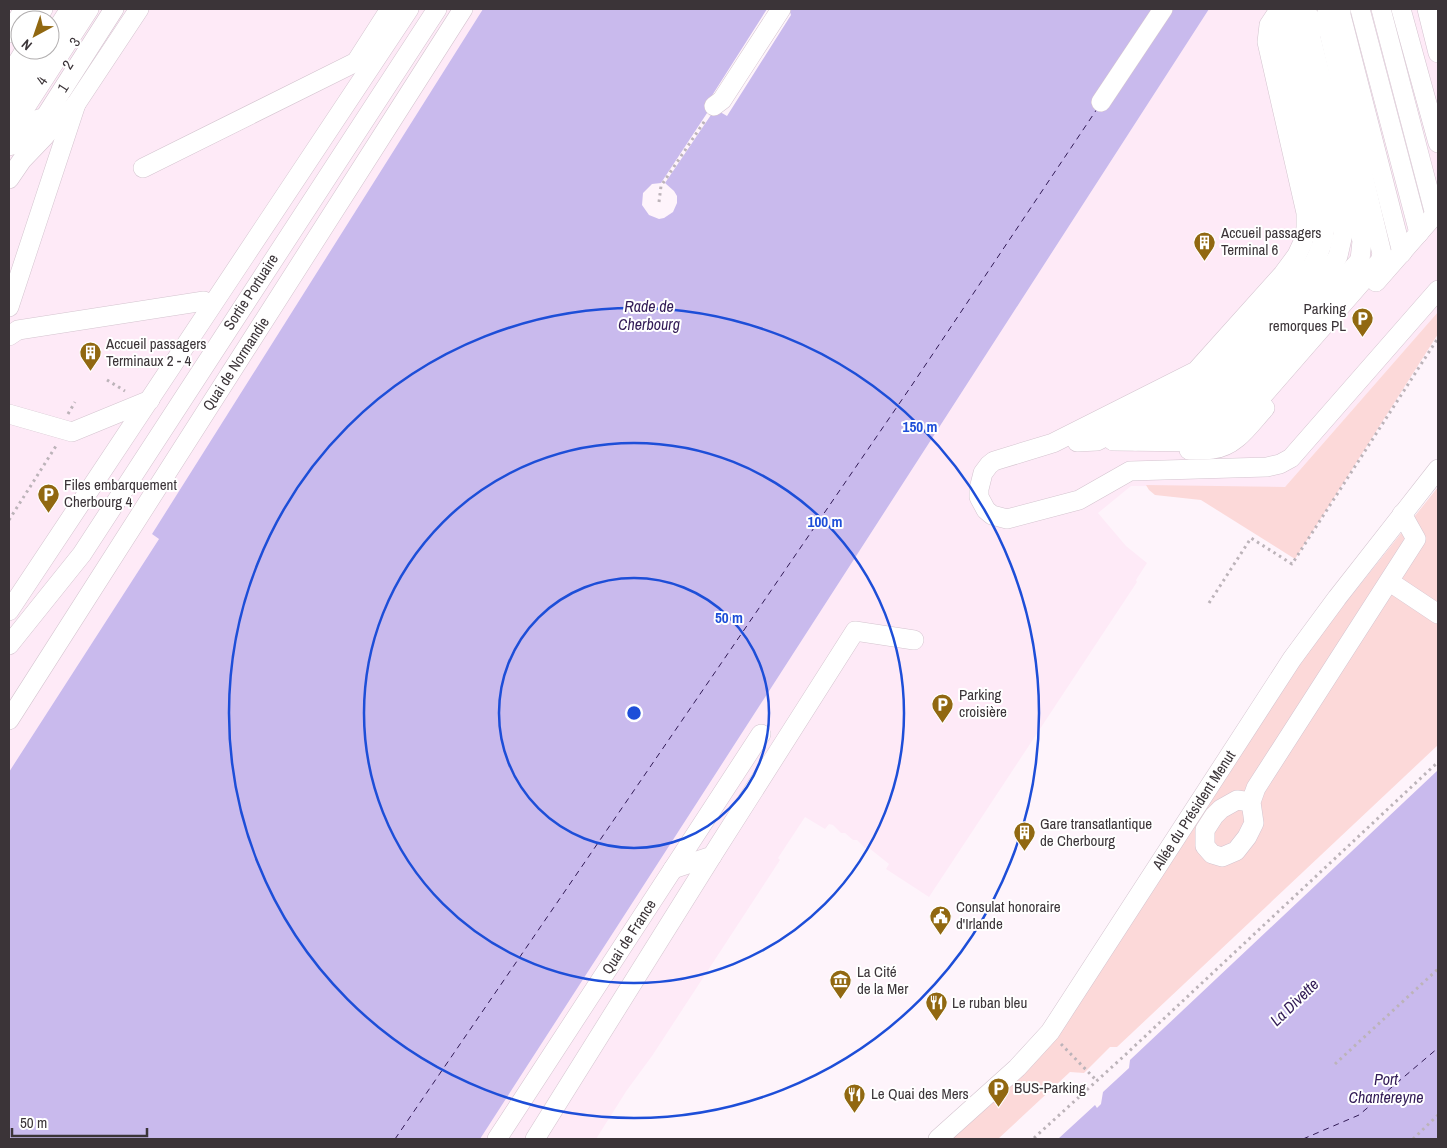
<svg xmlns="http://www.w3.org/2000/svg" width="1447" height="1148" font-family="'Archivo Narrow',sans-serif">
<rect width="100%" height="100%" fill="#fef4fb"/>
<g fill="#feeaf7" fill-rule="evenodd">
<path d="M9 9H483L152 534 159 539 9 772ZM20 20H50V50H20Z"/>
<polygon points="1209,9 1438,9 1438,312 1285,487 1131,486 1098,513 1126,546 1147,563 1136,580 1137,582 929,897 886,869 889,864 869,848 865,848 857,840 853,840 845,833 841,833 833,825 829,824 825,829 805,817 778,858 780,860 652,1056 627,1090 596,1139 480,1139"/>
</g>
<g fill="#fcd9d9">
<polygon points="1438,312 1438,334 1295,559 1201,500 1155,495 1149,490 1146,485 1285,487"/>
<polygon points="1438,487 1438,745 1117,1047 1110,1047 1084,1073 1070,1072 998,1139 945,1139 1046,1049 1315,641"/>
</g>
<g fill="#c9baed">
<polygon points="483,9 1209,9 480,1139 9,1139 9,772 159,539 152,534"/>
<polygon points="1438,770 1438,1139 1058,1139 1095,1105 1097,1108 1101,1104 1103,1092 1129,1068 1130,1060"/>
</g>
<polygon fill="#fef4fb" points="767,9 789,9 791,15 727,116 715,109 665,183 674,191 677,196 677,203 673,212 664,218 659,219 649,215 642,205 643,193 652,184 661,183 711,107 708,105 713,94"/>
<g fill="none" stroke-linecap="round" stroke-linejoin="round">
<g stroke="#321b56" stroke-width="1" stroke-dasharray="6 5" stroke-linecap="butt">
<polyline points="395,1139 912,385 1097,109"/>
<polyline points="1303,1139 1359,1115 1438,1048"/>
</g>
<defs>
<g id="minor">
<polyline points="1341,9 1341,15 1402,253"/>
<polyline points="1360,9 1419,233"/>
<polyline points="1381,9 1435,215"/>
<polyline points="1401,9 1438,143"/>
<polyline points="1427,9 1438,53"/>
<polyline points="1277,13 1269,25 1267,42 1306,213 1306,228 1303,242 1297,255 1283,274 1196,371 1053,443 994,461 989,465 983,473 979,489 979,497 986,510 992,515 1007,519 1079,500 1130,471 1267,467 1280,464 1291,458 1438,290"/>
<polyline points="36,20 43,9"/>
<polyline points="9,33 24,9"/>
<polyline points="50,40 70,9"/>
<polyline points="9,76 25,50"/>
<polyline points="1101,102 1163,9"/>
<polyline points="9,104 43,50"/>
<polyline points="714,106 722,100 781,9"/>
<polyline points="12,128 89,9"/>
<polyline points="9,129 45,117 114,9"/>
<polyline points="9,146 39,137 52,130 63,119 76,104 139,9"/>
<polyline points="143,168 356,62 390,9"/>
<polyline points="9,179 22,160 45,136"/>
<polyline points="1376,282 1438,211"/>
<polyline points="9,307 76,104"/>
<polyline points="9,336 18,330 204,301"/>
<polyline points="9,414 72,432 150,400"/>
<polyline points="1169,440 1216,416 1235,400 1360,260 1362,241 1311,38 1310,17"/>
<polyline points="1113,441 1202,442 1233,422 1249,410 1259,400 1380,261 1382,254 1327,24 1327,9"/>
<polyline points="1135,441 1209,401 1217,394 1332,266 1338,256 1343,234 1339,205 1299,49 1299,9"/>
<path d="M1077 442 1097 441 1191 393 1206 383 1312 266C1326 241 1326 231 1322 203L1287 55 1283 30 1284 9"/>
<path d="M1189 450C1197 450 1206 450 1213 449 1236 447 1251 423 1265 408"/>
<polyline points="1390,582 1438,614"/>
<polyline points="9,611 409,9"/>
<polyline points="9,645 82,554 437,9"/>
<polyline points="9,720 463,9"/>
<polyline points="1251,802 1237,800 1221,809 1214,816 1205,830 1205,846 1212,854 1222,857 1236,851 1247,837 1254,823 1251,802 1256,788 1416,539 1402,514"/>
<polyline points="673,869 712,856 855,631 914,640"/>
<polyline points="497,1139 761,734"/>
<polyline points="535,1139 712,856"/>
<polyline points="938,1139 1017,1068 1050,1032 1292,659 1337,598 1438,469"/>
</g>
</defs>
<use href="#minor" stroke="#d4c4cf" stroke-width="20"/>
<g stroke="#bcb3b9" stroke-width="3" stroke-dasharray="2.5 4" stroke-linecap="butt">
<polyline points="659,202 661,186 706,119"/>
<polyline points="107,380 125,391"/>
<polyline points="68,414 75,402"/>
<polyline points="9,520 56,446"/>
<polyline points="1209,603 1251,538 1292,564 1438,338"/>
<polyline points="1061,1044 1097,1081"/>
<polyline points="1335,1064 1438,969"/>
<polyline points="1034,1138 1124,1056 1438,762"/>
<polyline points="1413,1139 1438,1115"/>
</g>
<use href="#minor" stroke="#fff" stroke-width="19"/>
</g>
<g fill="none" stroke="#1d4ed8" stroke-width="2.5">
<circle cx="634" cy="713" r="135"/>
<circle cx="634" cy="713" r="270"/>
<circle cx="634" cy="713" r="405"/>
</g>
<defs>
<symbol id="building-pin" viewBox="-11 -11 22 30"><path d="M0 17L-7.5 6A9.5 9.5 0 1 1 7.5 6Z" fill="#916811" stroke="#fff"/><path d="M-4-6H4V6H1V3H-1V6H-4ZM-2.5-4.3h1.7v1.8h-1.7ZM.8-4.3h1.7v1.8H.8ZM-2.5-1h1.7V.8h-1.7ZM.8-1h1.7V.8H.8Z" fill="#fff"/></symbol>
<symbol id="parking-pin" viewBox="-11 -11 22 30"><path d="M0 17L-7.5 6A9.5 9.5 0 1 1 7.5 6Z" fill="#916811" stroke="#fff"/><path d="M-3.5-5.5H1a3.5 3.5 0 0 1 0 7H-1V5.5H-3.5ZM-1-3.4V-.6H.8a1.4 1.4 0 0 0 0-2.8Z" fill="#fff"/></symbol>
<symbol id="civic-pin" viewBox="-11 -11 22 30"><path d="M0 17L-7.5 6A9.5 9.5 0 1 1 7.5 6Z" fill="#916811" stroke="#fff"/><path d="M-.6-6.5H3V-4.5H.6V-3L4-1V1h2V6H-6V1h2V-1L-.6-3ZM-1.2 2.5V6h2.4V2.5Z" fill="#fff"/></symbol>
<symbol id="museum-pin" viewBox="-11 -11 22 30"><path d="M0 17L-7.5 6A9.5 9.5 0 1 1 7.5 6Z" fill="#916811" stroke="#fff"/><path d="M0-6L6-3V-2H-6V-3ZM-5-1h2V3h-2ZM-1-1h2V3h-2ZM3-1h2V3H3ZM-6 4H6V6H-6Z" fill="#fff"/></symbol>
<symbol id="restaurant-pin" viewBox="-11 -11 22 30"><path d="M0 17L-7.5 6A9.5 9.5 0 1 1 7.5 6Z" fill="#916811" stroke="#fff"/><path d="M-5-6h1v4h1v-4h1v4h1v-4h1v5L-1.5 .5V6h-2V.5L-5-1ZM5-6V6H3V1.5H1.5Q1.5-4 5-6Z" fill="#fff"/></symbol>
</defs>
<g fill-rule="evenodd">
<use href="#building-pin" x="1192" y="230" width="25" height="34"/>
<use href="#parking-pin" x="1350" y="306" width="25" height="34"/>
<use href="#building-pin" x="78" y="340" width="25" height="34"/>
<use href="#parking-pin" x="36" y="482" width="25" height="34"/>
<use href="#parking-pin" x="930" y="692" width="25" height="34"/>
<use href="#building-pin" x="1012" y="820" width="25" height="34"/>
<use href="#civic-pin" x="928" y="904" width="25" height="34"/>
<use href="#museum-pin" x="828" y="968" width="25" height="34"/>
<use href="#restaurant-pin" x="924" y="990" width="25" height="34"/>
<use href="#parking-pin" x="986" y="1076" width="25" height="34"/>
<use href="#restaurant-pin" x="842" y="1082" width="25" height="34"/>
</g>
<g text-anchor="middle" stroke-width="4" stroke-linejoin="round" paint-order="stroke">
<g font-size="15" fill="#3b3438" stroke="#fff">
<text transform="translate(75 42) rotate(-57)" y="5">3</text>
<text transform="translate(68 65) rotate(-57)" y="5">2</text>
<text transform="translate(42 81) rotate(-57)" y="5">4</text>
<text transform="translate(63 88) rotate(-58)" y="5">1</text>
<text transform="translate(251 292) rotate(-57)" y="5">Sortie Portuaire</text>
<text transform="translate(236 364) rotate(-57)" y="5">Quai de Normandie</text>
<text transform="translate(1194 810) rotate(-57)" y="5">Allée du Président Menut</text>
<text transform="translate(629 937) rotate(-57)" y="5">Quai de France</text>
</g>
<g font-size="15" fill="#3b3438" stroke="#fff" text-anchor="start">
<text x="1221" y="238">Accueil passagers<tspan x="1221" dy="17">Terminal 6</tspan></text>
<text x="1346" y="314" text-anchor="end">Parking<tspan x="1346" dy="17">remorques PL</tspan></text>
<text x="106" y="349">Accueil passagers<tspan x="106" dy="17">Terminaux 2 - 4</tspan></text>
<text x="64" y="490">Files embarquement<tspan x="64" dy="17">Cherbourg 4</tspan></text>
<text x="959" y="700">Parking<tspan x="959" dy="17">croisière</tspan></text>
<text x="1040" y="829">Gare transatlantique<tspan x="1040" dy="17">de Cherbourg</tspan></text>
<text x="956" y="912">Consulat honoraire<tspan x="956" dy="17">d'Irlande</tspan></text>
<text x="857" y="977">La Cité<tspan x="857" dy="17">de la Mer</tspan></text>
<text x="952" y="1008">Le ruban bleu</text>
<text x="1014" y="1093">BUS-Parking</text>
<text x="871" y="1099">Le Quai des Mers</text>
</g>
<g font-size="16" font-style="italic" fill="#321b56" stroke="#fff">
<text x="649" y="312">Rade de<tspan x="649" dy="18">Cherbourg</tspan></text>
<text transform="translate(1294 1002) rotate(-44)" y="6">La Divette</text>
<text x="1386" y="1085">Port<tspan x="1386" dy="18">Chantereyne</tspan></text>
</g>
</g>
<circle cx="634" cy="713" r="8" fill="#1d4ed8" stroke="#fff" stroke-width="2.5"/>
<g font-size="15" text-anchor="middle" font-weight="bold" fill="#1d4ed8" stroke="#fff" stroke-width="4" stroke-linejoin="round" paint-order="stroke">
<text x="920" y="432">150 m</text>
<text x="825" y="527">100 m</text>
<text x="729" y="623">50 m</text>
</g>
<rect width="1447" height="1148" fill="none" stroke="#3b3438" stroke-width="20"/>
<g transform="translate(35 35) rotate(220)"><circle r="24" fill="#ffffff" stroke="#b1aeaf"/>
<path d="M0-4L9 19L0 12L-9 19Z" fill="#916811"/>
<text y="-8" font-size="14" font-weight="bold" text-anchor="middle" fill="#3b3438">N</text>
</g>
<path d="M12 1128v8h135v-8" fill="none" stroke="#3b3438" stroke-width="2.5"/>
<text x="20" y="1128" font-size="15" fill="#3b3438" stroke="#ffffff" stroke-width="4" paint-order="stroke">50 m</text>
</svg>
